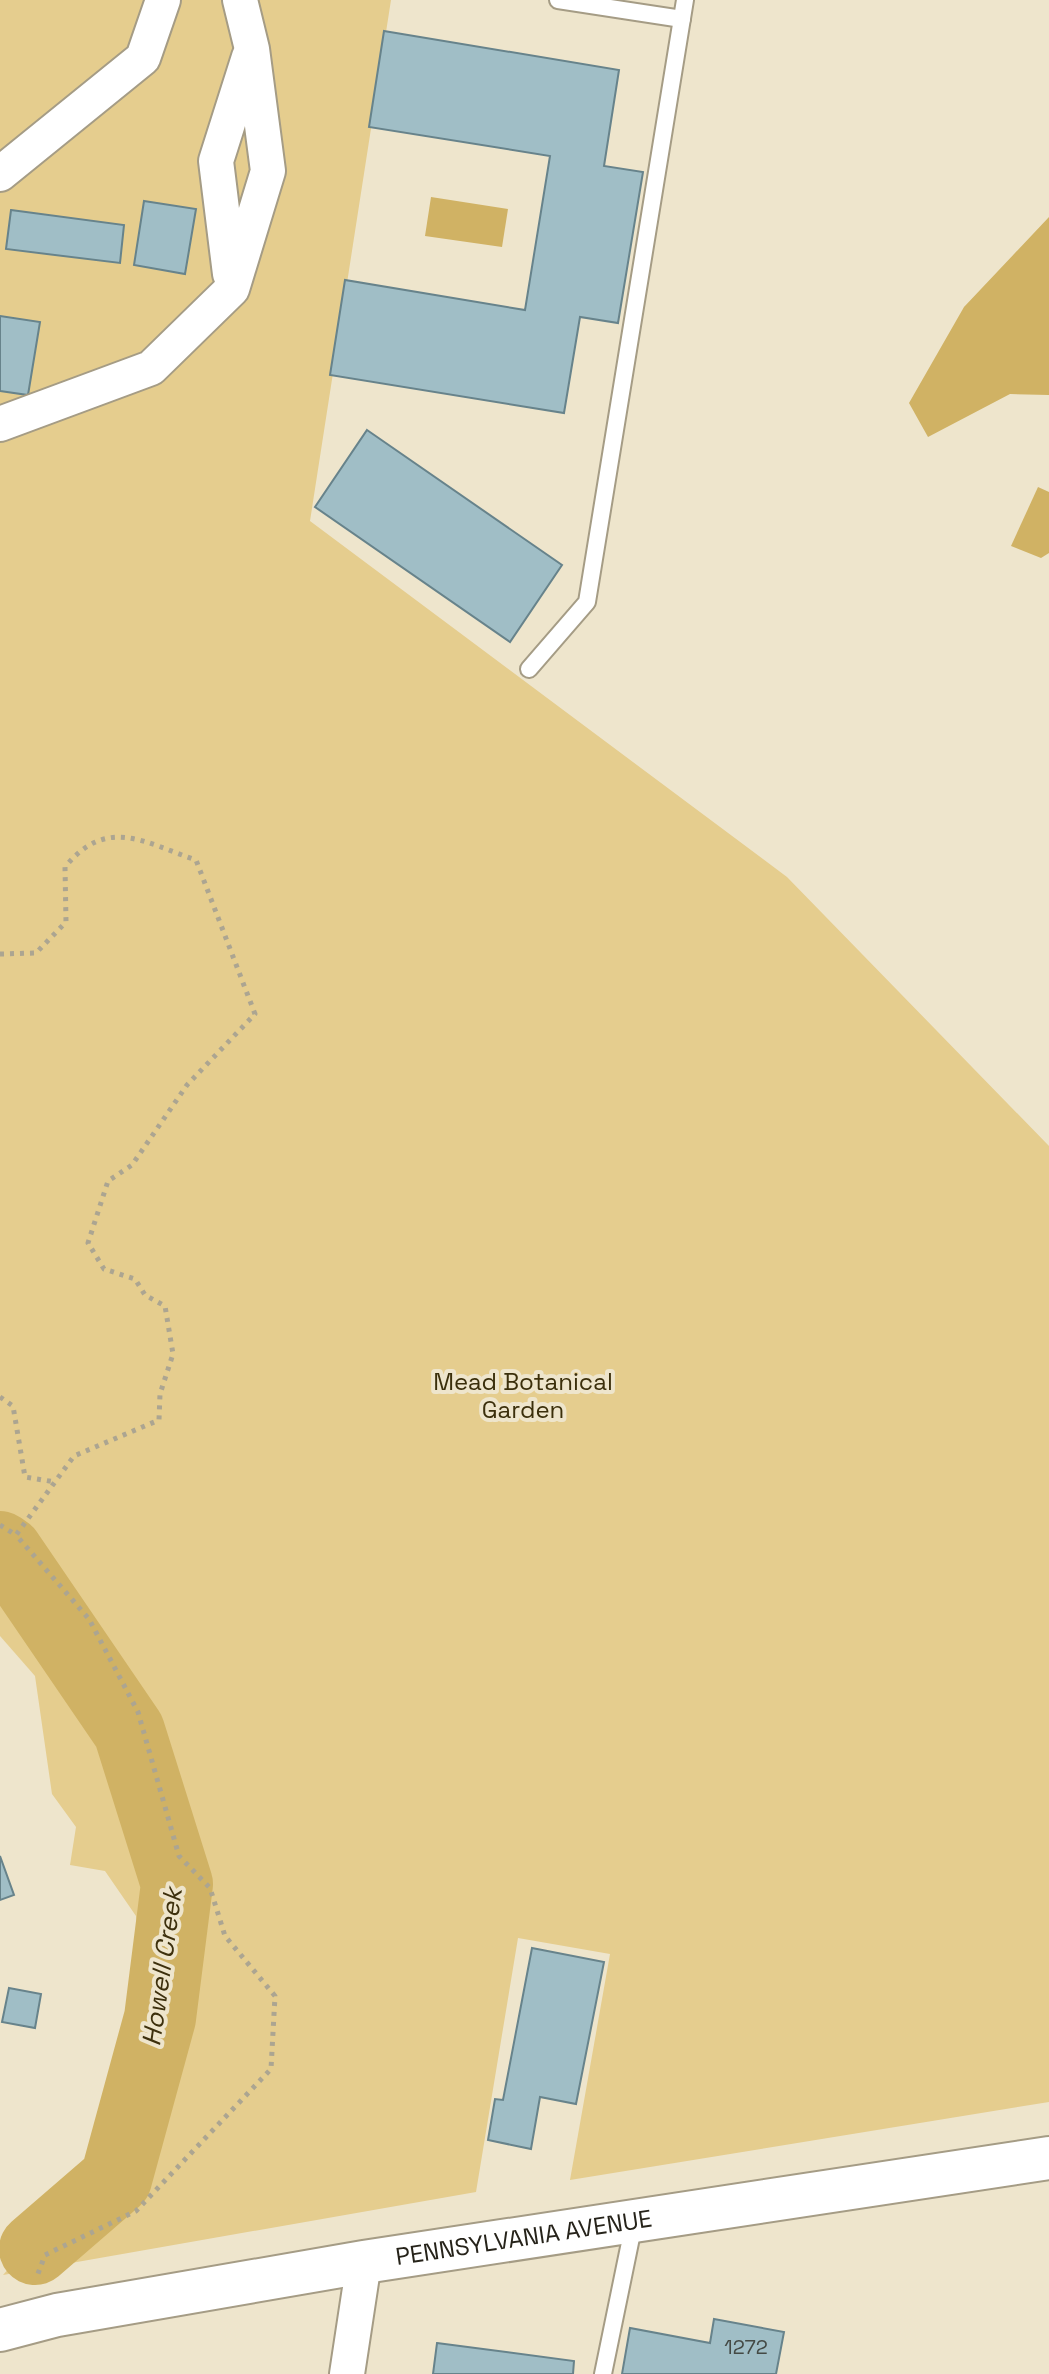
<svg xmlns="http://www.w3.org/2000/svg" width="1049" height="2374" font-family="'Space Grotesk',sans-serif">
<rect width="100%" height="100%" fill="#eee5cc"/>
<polygon fill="#e5cd8e" points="0,0 391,0 310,521 787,877 1049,1146 1049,2102 570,2180 610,1954 518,1938 476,2192 3,2275 95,2170 129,2083 146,2009 136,1916 105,1871 70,1865 76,1827 52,1794 35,1676 0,1636"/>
<g fill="#d0b264">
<polygon points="431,197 508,209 502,247 425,236"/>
<polygon points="1049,217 1049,395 1010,394 928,437 909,403 964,307"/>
<polygon points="1038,487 1049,492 1049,553 1041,558 1011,546"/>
</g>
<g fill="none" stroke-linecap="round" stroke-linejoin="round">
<polyline stroke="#d0b264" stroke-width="72" points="0,1547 7,1552 129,1731 177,1884 160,2018 116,2179 35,2249"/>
</g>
<g fill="#a0bec6" stroke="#67838b" stroke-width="2">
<polygon points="384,31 619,70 604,166 643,172 618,323 580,317 564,413 330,375 345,280 525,310 550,156 369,127"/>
<polygon points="144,201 196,209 185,274 134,265"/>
<polygon points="11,210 124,225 120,263 6,249"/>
<polygon points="0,316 40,322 28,395 0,391"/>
<polygon points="367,430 562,565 510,642 315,507"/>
<polygon points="0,1856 14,1895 0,1900"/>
<polygon points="532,1948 604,1962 576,2104 540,2097 531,2149 488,2140 495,2099 503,2100"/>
<polygon points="9,1988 41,1994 35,2028 2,2022"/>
<polygon points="714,2319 784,2332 776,2374 622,2374 630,2328 710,2343"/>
<polygon points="437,2343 574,2361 573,2374 433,2374"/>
</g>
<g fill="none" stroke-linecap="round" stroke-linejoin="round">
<defs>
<g id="service">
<polyline points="558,0 682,19"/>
<polyline points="529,669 587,602 685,0"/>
<polyline points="603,2374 634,2223"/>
</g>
<g id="minor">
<polyline points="0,174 143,58 163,0"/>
<polyline points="230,274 216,161 249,57"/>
<polyline points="0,424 151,368 232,289 268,171 252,49 240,0"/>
<polyline points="347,2374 364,2262"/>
</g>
<g id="tertiary">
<path id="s1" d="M0 2330 57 2315 364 2262 1049 2158"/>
</g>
</defs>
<use href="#service" stroke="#a59c85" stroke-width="20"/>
<use href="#minor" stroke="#a59c85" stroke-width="38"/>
<use href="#tertiary" stroke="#a59c85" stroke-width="46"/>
<g stroke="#aca591" stroke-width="5" stroke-dasharray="4 6" stroke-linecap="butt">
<path d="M0 954 36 953 66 922 65 867C107 816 143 842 196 860L255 1014 187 1085 132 1165 108 1181 88 1243 104 1269 135 1279 145 1295 165 1306 173 1354 160 1394 159 1420 74 1456 16 1535 89 1619 138 1712 179 1856 210 1888 225 1936 275 1996 271 2069 136 2211 45 2255 36 2279"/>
<polyline points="0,1397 13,1406 25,1477 55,1482"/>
<polyline points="0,1525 16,1535"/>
</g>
<use href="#service" stroke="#fff" stroke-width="16"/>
<use href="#minor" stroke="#fff" stroke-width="34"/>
<use href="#tertiary" stroke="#fff" stroke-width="42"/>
</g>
<g text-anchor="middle" stroke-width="8" stroke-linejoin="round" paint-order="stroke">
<g font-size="20" fill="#444a45">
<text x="746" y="2354">1272</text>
</g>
<g font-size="24" fill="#3b2f0b" stroke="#eee5cc">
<text x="523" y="1390">Mead Botanical<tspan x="523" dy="28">Garden</tspan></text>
</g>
<g font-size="24" fill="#26231a" stroke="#eee5cc">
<text dy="8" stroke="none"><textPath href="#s1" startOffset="532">PENNSYLVANIA AVENUE</textPath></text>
</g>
<g font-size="26" font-style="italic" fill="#3d300d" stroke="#eee5cc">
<text transform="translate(162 1967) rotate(-82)" y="9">Howell Creek</text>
</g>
</g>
</svg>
